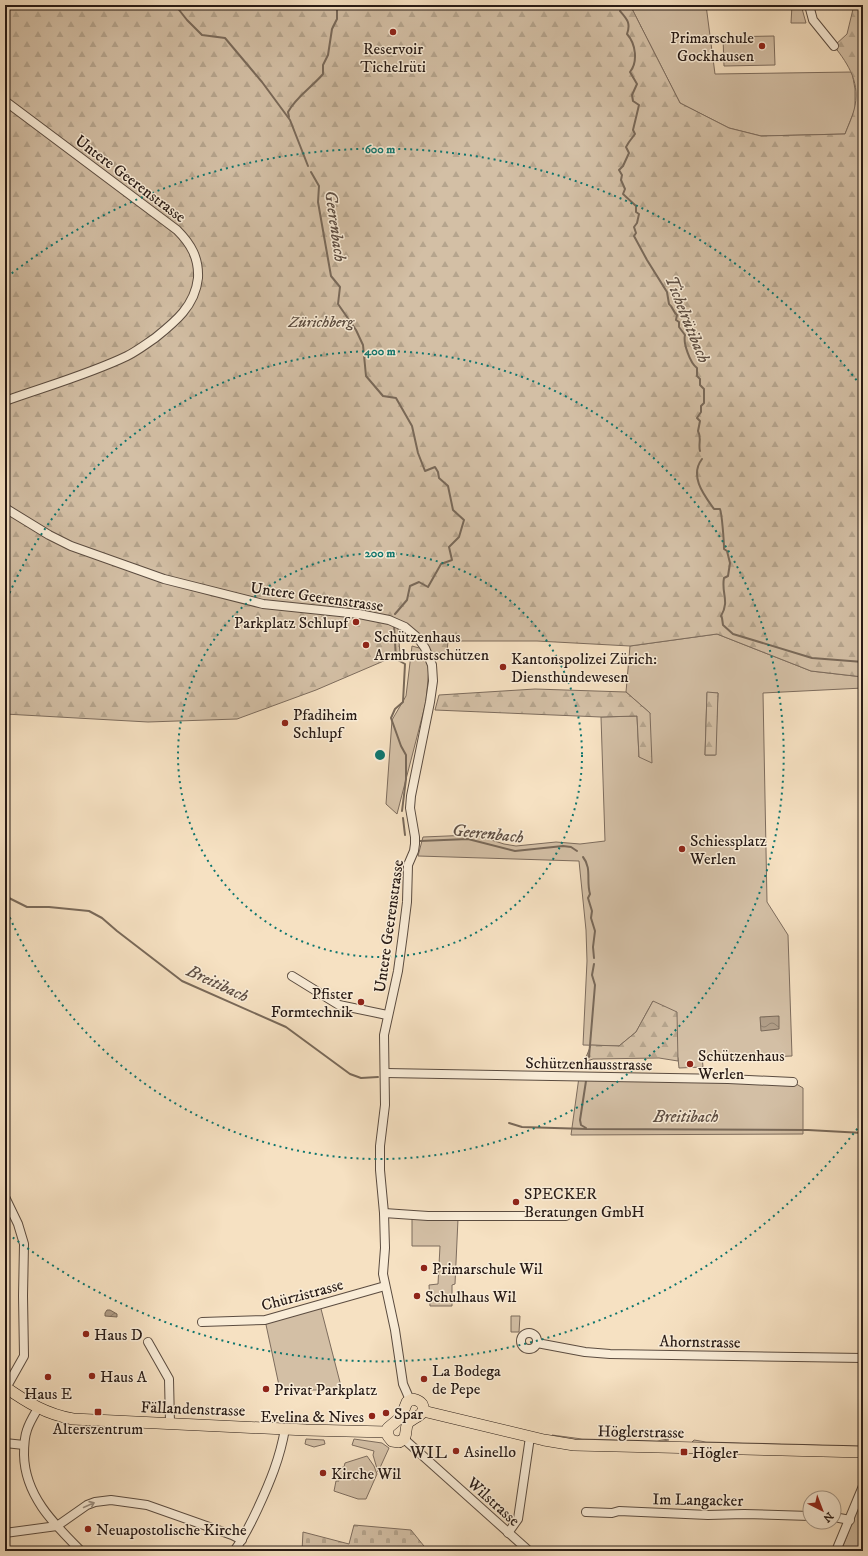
<svg xmlns="http://www.w3.org/2000/svg" width="868" height="1556" font-family="'IM FELL DW Pica',serif">
<defs>
<pattern id="forest-firs" width="22" height="20" patternUnits="userSpaceOnUse"><rect width="22" height="20" fill="#d3bfa5"/><path d="M5 1l3.5 6h-7zM16 11l3.5 6h-7z" fill="#b5a48d"/></pattern>
<pattern id="cemetery-stones" width="16" height="16" patternUnits="userSpaceOnUse"><rect width="16" height="16" fill="#d3bfa5"/><path d="M2 7V4a2 2 0 0 1 4 0v3zM10 15v-3a2 2 0 0 1 4 0v3z" fill="#b5a48d"/></pattern>
<pattern id="water-waves" width="16" height="10" patternUnits="userSpaceOnUse"><rect width="16" height="10" fill="#b09d87"/><path d="M0 5q4-4 8 0t8 0" fill="none" stroke="#8f7f6d"/></pattern>
</defs>
<rect width="100%" height="100%" fill="#f6e1c2"/>
<filter id="stains"><feTurbulence type="fractalNoise" baseFrequency=".005" numOctaves="4"/><feColorMatrix values="0 0 0 0 .2 0 0 0 0 .09 0 0 0 0 .02 0 0 0 .5 -.17"/></filter>
<radialGradient id="worn" r=".72"><stop offset=".6" stop-color="#630" stop-opacity="0"/><stop offset="1" stop-color="#630" stop-opacity=".3"/></radialGradient>
<g fill="#d3bfa5" stroke="#7d6c5d" fill-rule="evenodd">
<polygon points="630,5 706,5 715,74 852,72 855,89 855,109 845,134 761,136 729,128 680,103"/>
<polygon points="792,5 801,5 806,23 791,23"/>
<polygon points="774,36 775,65 724,66 723,37"/>
<path d="M717 634 811 671 863 677V688L763 693 767 902 788 935 792 1056 711 1059V1056H702L703 1067 679 1068 678 1058 653 1001 636 1032 619 1046 583 1045 587 961 586 930 579 861 418 856 423 837 471 835 482 837 504 844 516 846 556 842 580 844 605 841 601 717 637 716 639 757 650 713 626 692 630 646ZM707 693H718L715 755H705Z"/>
<polygon points="412,646 423,649 429,668 426,702 397,814 386,804 392,720 406,696"/>
<polygon points="579,1077 793,1082 803,1088 803,1134 571,1135"/>
<polygon points="412,1217 458,1219 455,1284 452,1285 452,1306 430,1306 429,1285 438,1284 440,1246 412,1246"/>
<polygon points="320,1305 342,1390 280,1390 265,1320"/>
<polygon points="511,1316 520,1316 519,1332 511,1332"/>
<polygon points="552,1435 582,1439 657,1441 668,1439 669,1440 657,1442 582,1441 552,1437"/>
<polygon points="306,1439 324,1440 325,1444 314,1447 305,1444"/>
<polygon points="354,1439 382,1443 389,1448 378,1472 373,1455 374,1451 352,1445"/>
<polygon points="694,1440 706,1442 863,1446 863,1448 703,1444 692,1442"/>
<polygon points="367,1456 374,1466 377,1474 366,1499 358,1499 334,1491 336,1481 339,1481 335,1469 344,1467 345,1463"/>
<polygon points="863,1495 863,1551 841,1551"/>
</g>
<g fill="url(#forest-firs)" stroke="#7d6c5d">
<path d="M5 5H630L680 103 729 128 761 136 845 134C848 126 852 118 854 110 861 84 849 65 834 46L847 34 854 5H863V677L811 671 717 634 630 646 537 641H448L447 653H428L408 634 398 628 400 654 316 690 237 719 148 722 5 714Z"/>
<polygon points="535,689 626,692 650,713 652,763 639,757 637,716 601,717 435,710 439,695"/>
<polygon points="707,692 718,693 716,755 705,755"/>
<polygon points="653,1001 677,1012 678,1061 659,1058 593,1059 584,1062 591,1045 619,1046 636,1032"/>
</g>
<polygon fill="url(#cemetery-stones)" stroke="#7d6c5d" points="354,1525 411,1530 428,1551 302,1551 303,1532 349,1544"/>
<g fill="url(#water-waves)" stroke="#796959">
<polygon points="779,1016 779,1029 761,1031 760,1017"/>
<polygon points="107,1310 110,1310 117,1314 117,1317 105,1316 105,1313"/>
</g>
<g fill="none" stroke-linecap="round" stroke-linejoin="round">
<g stroke="#796959" stroke-width="2">
<polyline points="167,5 176,6 187,20 202,35 225,38 262,82 290,120 308,166"/>
<path d="M620 11C627 19 631 23 627 34 636 44 638 62 630 72L637 84 632 95 633 101 639 105 633 130 635 134 629 142 626 147 629 153 623 166 619 170 622 175 621 180 625 189 623 194 636 206V212L639 214 637 223 634 227 636 233 634 236 647 260 667 292 669 304C673 307 673 312 677 315L676 320 679 322V327L685 335C683 343 690 363 697 368V376L700 379V385L704 389V403L701 406V412L697 418 700 421 698 431C702 438 698 444 700 451"/>
<path d="M289 117 288 112C296 97 312 87 323 74V65L328 55 332 29 337 19V8L339 5"/>
<polyline points="311,172 319,186 318,202 331,276 340,287 338,304 356,330 363,345 366,376 383,396 396,398 412,426 418,453 425,471 435,467 438,472 439,478 448,486 453,510 464,520 459,537 449,547 452,560 441,564 428,587 419,582 410,586 407,600 395,614"/>
<path d="M702 459C689 476 704 495 714 509H720C722 514 724 542 724 549L727 551 730 563 728 576 724 578C721 593 730 601 721 616L722 618 723 625 733 634 812 658 863 662"/>
<polyline points="394,625 396,659 405,664 403,702 395,709 391,718 401,746 406,755 406,779 402,811"/>
<polyline points="403,818 405,835"/>
<polyline points="420,841 468,839 515,851 563,846 571,847 577,851"/>
<path d="M583 857C592 868 586 881 590 894L588 898 592 911 591 918 595 931 593 947 594 958"/>
<polyline points="5,896 27,907 49,907 89,911 102,918 117,931 182,981 286,1027 350,1074 361,1078 378,1077"/>
<polyline points="589,1057 595,985 592,975 594,964"/>
<polyline points="586,1081 580,1120 581,1125 586,1128"/>
<polyline points="509,1123 522,1127 587,1129 808,1130 863,1133"/>
</g>
<defs>
<g id="minor">
<polyline points="809,5 813,20 834,46"/>
<path d="M5 101 177 230C191 244 199 258 198 278 195 306 175 322 155 338 146 344 137 351 127 356 90 374 44 387 5 401"/>
<polyline points="5,508 49,535 71,546 164,579 263,604 359,614 389,620 405,627 418,638 425,648 432,665 433,681 430,702 411,796 410,808 415,837 415,844 414,851 408,865 407,902 403,934 398,971 384,1035 385,1105 380,1146 380,1170 384,1213 385,1248 383,1274 395,1330 403,1384 410,1400"/>
<polyline points="292,976 339,1005 387,1015"/>
<polyline points="386,1073 728,1079 793,1082"/>
<polyline points="5,1197 18,1224 24,1244 23,1296 24,1356 6,1388"/>
<polyline points="384,1213 428,1216 566,1216"/>
<polyline points="202,1322 265,1320 385,1286"/>
<circle cx="529" cy="1341" r="8"/>
<polyline points="148,1342 169,1379 170,1423"/>
<polyline points="537,1343 585,1352 610,1354 863,1358"/>
<path d="M38 1408C34 1415 29 1423 27 1430 24 1438 24 1447 24 1455 25 1496 54 1524 81 1551"/>
<polyline points="404,1439 529,1551"/>
<polyline points="5,1443 24,1445"/>
<polyline points="586,1512 612,1513 619,1511 708,1515 744,1514 810,1516"/>
<polyline points="834,1517 850,1520"/>
<polyline points="5,1533 57,1526 87,1505 95,1502 111,1500 147,1505 232,1535 242,1540"/>
<polyline points="508,1533 518,1519 530,1437"/>
<path d="M234 1551C244 1538 251 1523 258 1508 270 1482 280 1458 285 1429"/>
<polyline points="836,1551 863,1486"/>
</g>
<g id="major">
<path d="M5 1387C28 1403 46 1414 73 1419L306 1430 387 1432"/>
<path d="M413 1399C417 1400 420 1401 422 1404 428 1415 413 1417 408 1423 405 1428 407 1434 404 1439L399 1442 392 1441 388 1436V1428L401 1417 407 1402Z"/>
<polyline points="423,1411 544,1440 574,1445 863,1452"/>
</g>
</defs>
<use href="#minor" stroke="#5b4c40" stroke-width="10"/>
<use href="#major" stroke="#271a15" stroke-width="12"/>
<use href="#minor" stroke="#f9ecd7" stroke-width="8"/>
<use href="#major" stroke="#f6e1c2" stroke-width="11"/>
</g>
<defs><path id="oneway-shaft" d="M-6 0H5M1.5-3L5.5 0L1.5 3" fill="none" stroke-width="1.6" stroke-linecap="round" stroke-linejoin="round"/></defs>
<use stroke="#9a8e80" href="#oneway-shaft" transform="translate(89 1505) rotate(-24)"/>
<g fill="none" stroke="#0f766e" stroke-width="2" stroke-dasharray="2 4">
<circle cx="380" cy="755" r="202"/>
<path d="M5 604A404 404 0 1 1 5 906"/>
<path d="M861 1124A606 606 0 0 1 7 1233M7 277A606 606 0 0 1 861 386"/>
</g>
<g fill="#8f2418" stroke="#f9ecd7" stroke-width="1.5">
<circle cx="393" cy="32" r="4"/>
<circle cx="762" cy="46" r="4"/>
<circle cx="356" cy="622" r="4"/>
<circle cx="366" cy="645" r="4"/>
<circle cx="503" cy="667" r="4"/>
<circle cx="285" cy="723" r="4"/>
<circle cx="682" cy="849" r="4"/>
<circle cx="361" cy="1002" r="4"/>
<circle cx="690" cy="1064" r="4"/>
<circle cx="516" cy="1202" r="4"/>
<circle cx="424" cy="1268" r="4"/>
<circle cx="417" cy="1296" r="4"/>
<circle cx="86" cy="1334" r="4"/>
<circle cx="92" cy="1376" r="4"/>
<circle cx="48" cy="1377" r="4"/>
<circle cx="424" cy="1379" r="4"/>
<circle cx="266" cy="1389" r="4"/>
<rect x="94" y="1408" width="8" height="8" rx="2"/>
<circle cx="386" cy="1413" r="4"/>
<circle cx="372" cy="1416" r="4"/>
<circle cx="456" cy="1451" r="4"/>
<rect x="680" y="1448" width="8" height="8" rx="2"/>
<circle cx="323" cy="1473" r="4"/>
<circle cx="88" cy="1529" r="4"/>
</g>
<g text-anchor="middle" stroke-width="3" stroke-linejoin="round" paint-order="stroke">
<g font-size="16" fill="#271a15" stroke="#f9ecd7" text-anchor="start">
<text x="754" y="43" text-anchor="end">Primarschule<tspan x="754" dy="18">Gockhausen</tspan></text>
<text x="393" y="54" text-anchor="middle">Reservoir<tspan x="393" dy="18">Tichelrüti</tspan></text>
<text x="348" y="628" text-anchor="end">Parkplatz Schlupf</text>
<text x="374" y="642">Schützenhaus<tspan x="374" dy="18">Armbrustschützen</tspan></text>
<text x="511" y="664">Kantonspolizei Zürich:<tspan x="511" dy="18">Diensthundewesen</tspan></text>
<text x="293" y="720">Pfadiheim<tspan x="293" dy="18">Schlupf</tspan></text>
<text x="690" y="846">Schiessplatz<tspan x="690" dy="18">Werlen</tspan></text>
<text x="353" y="999" text-anchor="end">Pfister<tspan x="353" dy="18">Formtechnik</tspan></text>
<text x="698" y="1061">Schützenhaus<tspan x="698" dy="18">Werlen</tspan></text>
<text x="524" y="1199">SPECKER<tspan x="524" dy="18">Beratungen GmbH</tspan></text>
<text x="432" y="1274">Primarschule Wil</text>
<text x="425" y="1302">Schulhaus Wil</text>
<text x="94" y="1340">Haus D</text>
<text x="432" y="1376">La Bodega<tspan x="432" dy="18">de Pepe</tspan></text>
<text x="100" y="1382">Haus A</text>
<text x="274" y="1395">Privat Parkplatz</text>
<text x="48" y="1399" text-anchor="middle">Haus E</text>
<text x="394" y="1419">Spar</text>
<text x="364" y="1422" text-anchor="end">Evelina &amp; Nives</text>
<text x="98" y="1434" text-anchor="middle">Alterszentrum</text>
<text x="464" y="1457">Asinello</text>
<text x="692" y="1458">Högler</text>
<text x="331" y="1479">Kirche Wil</text>
<text x="96" y="1535">Neuapostolische Kirche</text>
</g>
<g font-size="16" fill="#271a15" stroke="#f9ecd7">
<text transform="translate(131 178) rotate(37)" y="6">Untere Geerenstrasse</text>
<text transform="translate(317 596) rotate(8)" y="6">Untere Geerenstrasse</text>
<text transform="translate(388 926) rotate(-82)" y="6">Untere Geerenstrasse</text>
<text transform="translate(589 1063) rotate(1)" y="6">Schützenhausstrasse</text>
<text transform="translate(302 1294) rotate(-15)" y="6">Chürzistrasse</text>
<text transform="translate(700 1341) rotate(1)" y="6">Ahornstrasse</text>
<text transform="translate(193 1408) rotate(2)" y="6">Fällandenstrasse</text>
<text transform="translate(641 1431) rotate(1)" y="6">Höglerstrasse</text>
<text transform="translate(698 1499) rotate(1)" y="6">Im Langacker</text>
<text transform="translate(494 1501) rotate(42)" y="6">Wilstrasse</text>
</g>
<g font-size="16" font-style="italic" fill="#5b4c40" stroke="#f9ecd7">
<text x="321" y="327">Zürichberg</text>
</g>
<g font-size="17" font-style="italic" fill="#5e4e43" stroke="#f9ecd7">
<text transform="translate(336 226) rotate(82)" y="6">Geerenbach</text>
<text transform="translate(688 319) rotate(68)" y="6">Tichelrütibach</text>
<text transform="translate(488 833) rotate(6)" y="6">Geerenbach</text>
<text transform="translate(218 983) rotate(25)" y="6">Breitibach</text>
<text x="686" y="1122">Breitibach</text>
</g>
<g font-size="17" letter-spacing="1" fill="#271a15" stroke="#f9ecd7">
<text x="429" y="1458">WIL</text>
</g>
</g>
<circle cx="380" cy="755" r="6" fill="#0f766e" stroke="#f9ecd7" stroke-width="2"/>
<g font-size="12" text-anchor="middle" font-weight="bold" fill="#0f766e" stroke="#f9ecd7" stroke-width="3" stroke-linejoin="round" paint-order="stroke">
<text x="380" y="153">600 m</text>
<text x="380" y="355">400 m</text>
<text x="380" y="557">200 m</text>
</g>
<rect width="868" height="1556" fill="none" stroke="#f6e1c2" stroke-width="20"/>
<rect x="6" y="6" width="856" height="1544" fill="none" stroke="#271a15" stroke-width="2"/>
<rect x="10" y="10" width="848" height="1536" fill="none" stroke="#271a15"/>
<g transform="translate(822 1510) rotate(138)"><circle r="19" fill="#f9ecd7" stroke="#a59889"/>
<path d="M0-3L7 15L0 10L-7 15Z" fill="#8f2418"/>
<text y="-6" font-size="11" font-weight="bold" text-anchor="middle" fill="#271a15">N</text>
</g>
<rect width="100%" height="100%" filter="url(#stains)"/>
<rect width="100%" height="100%" fill="url(#worn)"/>
</svg>
